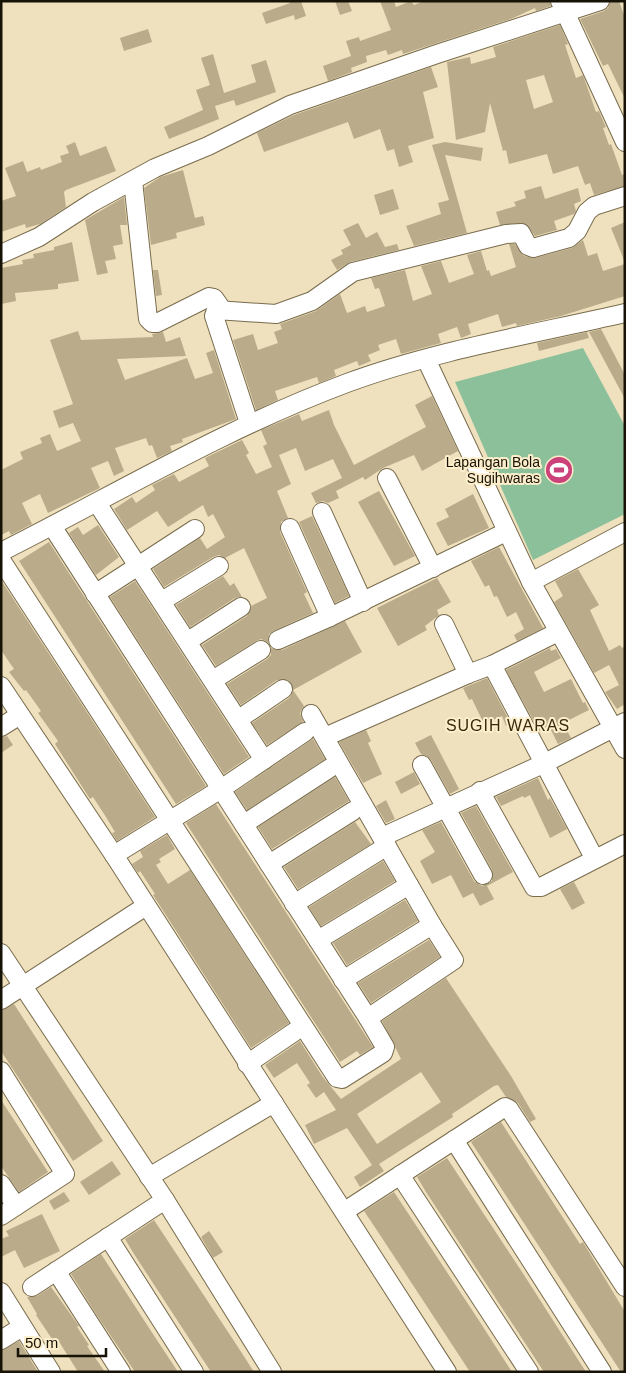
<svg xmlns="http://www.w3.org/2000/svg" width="626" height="1373" font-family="Helvetica,sans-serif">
<rect width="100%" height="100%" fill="#efe1be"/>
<polygon fill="#8cc09a" points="583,348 625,426 625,514 533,560 455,382"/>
<g fill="#baac8b" fill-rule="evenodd">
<polygon points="289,1 301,1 306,16 295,20 294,15 266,24 262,13 290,3"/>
<polygon points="335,1 348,1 352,11 340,15"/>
<polygon points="380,1 394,1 396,7 411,1 414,5 424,1 550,1 551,6 536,11 535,8 511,19 403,54 402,50 388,55 386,50 366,56 367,62 351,68 352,72 328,81 323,66 351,56 346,41 359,37 360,41 391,30"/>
<polygon points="610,1 619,1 625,18 625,99 608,64 603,66 580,19 604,11 608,8"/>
<path d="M560 25 568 44 565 45 576 78 583 75 596 112 599 111 604 123 606 127 603 128 609 145 611 144 622 175 625 174V186L594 195 590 183 585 185 578 166 553 174 547 154 509 164 506 150 503 151 490 103 485 132 456 140 447 62 470 57 471 64 496 57 493 47ZM544 75 553 102 534 109 526 80Z"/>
<polygon points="148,29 152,42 124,51 120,38"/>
<polygon points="213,54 224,93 256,82 251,65 266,60 276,92 236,106 234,100 215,106 219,119 169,139 164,127 203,110 196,90 210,85 201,58"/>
<polygon points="431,67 438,87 423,92 434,138 408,146 413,162 399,167 394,149 387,151 380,129 354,139 348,122 264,152 257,133 294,115"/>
<polygon points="75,142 80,156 106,146 116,171 66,190 64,192 66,207 40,224 26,228 25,224 1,232 1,201 16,196 5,168 23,161 27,172 40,167 41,170 62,162 60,156 69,153 66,146"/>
<polygon points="445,142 483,148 481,161 445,155 467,233 414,246 406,226 441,214 438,203 449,200 432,145"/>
<polygon points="183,170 195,218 203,216 205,225 176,233 177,238 151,245 144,188 160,177"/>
<polygon points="541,186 545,199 578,188 581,201 574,204 576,211 574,214 554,221 557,230 535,236 526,224 500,225 496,212 516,206 514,202 526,198 524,191"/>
<polygon points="393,189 399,209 380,215 374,195"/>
<polygon points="124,197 127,225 120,225 123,244 113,246 116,259 105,261 108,273 97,275 85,220"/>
<polygon points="625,222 625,260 624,260 611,228"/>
<polygon points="358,223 366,238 377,232 385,247 397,244 399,250 350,262 337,270 331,260 343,254 341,250 351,245 343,230"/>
<polygon points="583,240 588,256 597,253 603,271 625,264 625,296 561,316 517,326 516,323 502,327 498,314 468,324 471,334 461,338 457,327 438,334 441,343 401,354 396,339 378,345 380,350 368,355 371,361 359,366 357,361 334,370 336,376 319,383 317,377 275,391 278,400 256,410 233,340 253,334 258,350 278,343 274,332 282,329 280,324 316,311 340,294 347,313 365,306 367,312 385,306 379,288 375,289 371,278 405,270 413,301 432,294 421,266 441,261 449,283 474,274 467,255 481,251 487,271 489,270 491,276 516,267 509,244 515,244 524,256 535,258 572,248"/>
<polygon points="72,242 79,281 58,284 58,289 15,293 16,301 1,304 1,268 23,264 22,260 34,258 33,254 54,250 54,247"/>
<polygon points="153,270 158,270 162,295 156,296"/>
<polygon points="601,329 625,375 625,399 589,332"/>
<polygon points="78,331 81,340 153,337 152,334 163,332 166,342 180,337 186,356 117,359 125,380 187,358 195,379 213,373 206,353 214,350 236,419 182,439 183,442 170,446 172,451 157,458 152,445 149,446 146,438 115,448 124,471 114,476 108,461 91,468 100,488 48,513 40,494 22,503 32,524 11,535 9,531 1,535 1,470 23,459 20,452 42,443 40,438 50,434 57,451 81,441 73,423 59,428 53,411 73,404 50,340"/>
<polygon points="587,332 589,338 539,351 537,343"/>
<polygon points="432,396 458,451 422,471 414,455 383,468 365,480 363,477 336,491 339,498 328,503 323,501 316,503 311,493 342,478 333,459 305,471 296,448 279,455 291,484 277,491 288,518 281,522 280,532 307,592 304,594 313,613 273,631 269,634 268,642 261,639 256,641 216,666 202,645 247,616 251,606 267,598 244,548 225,558 219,555 213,557 164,587 153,569 200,538 207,549 225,537 213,514 208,517 203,505 168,527 157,511 127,530 114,509 132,497 136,503 155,490 152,485 174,474 179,482 209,466 205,458 242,440 249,453 246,455 256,474 272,467 263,446 267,444 261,430 299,414 302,421 329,410 334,425 354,465 426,427 415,405"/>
<polygon points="379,491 415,556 394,566 358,502"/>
<polygon points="473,494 489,528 448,546 436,523 449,517 445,509"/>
<polygon points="312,516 349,596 335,603 299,522"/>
<polygon points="98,525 119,557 96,575 69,533 78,527 83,535"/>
<polygon points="49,542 206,786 176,804 19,561"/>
<polygon points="499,547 543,628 517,641 514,635 524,629 516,612 507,617 497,596 494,597 489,585 485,587 471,561"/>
<polygon points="578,569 599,605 590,610 609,651 620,645 622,648 625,646 625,704 617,709 605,692 619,685 609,665 594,673 554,602 563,596 555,581"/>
<polygon points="223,576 230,586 234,583 242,597 235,598 190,627 176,605"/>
<polygon points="437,578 451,602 437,610 439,615 425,626 427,630 398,646 377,608"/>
<polygon points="1,580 155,817 117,841 112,833 115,832 106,817 93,797 90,799 55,744 58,741 38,713 41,711 26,690 24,691 9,672 14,669 1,650"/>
<polygon points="135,581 249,757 224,774 110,597"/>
<polygon points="345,621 362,652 293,690 288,680 277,680 241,705 227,684 267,659 271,655 271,648 282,650"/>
<polygon points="550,648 551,651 556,649 561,658 534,672 544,692 571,679 583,703 585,702 589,710 563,723 571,738 558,744 549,726 539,731 506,670"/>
<polygon points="487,678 511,724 506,726 502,716 484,724 472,699 469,700 463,688"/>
<polygon points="293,690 304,706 300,713 303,722 267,745 252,723 289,698"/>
<polygon points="366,730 371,741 368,743 382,774 363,783 339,742"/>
<polygon points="431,735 459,789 450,794 431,760 421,754 415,743"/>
<polygon points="7,736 13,745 1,753 1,738"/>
<polygon points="313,739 325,759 247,810 235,792"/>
<polygon points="414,772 420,784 401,794 395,782"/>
<polygon points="335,777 349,801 272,849 258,827"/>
<polygon points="538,778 548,800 550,798 567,829 550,838 530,795 524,798 523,796 501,806 496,797"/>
<polygon points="386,800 395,819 386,823 376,806"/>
<polygon points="216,804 373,1047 360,1055 357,1051 340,1062 186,823"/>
<polygon points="476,806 513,872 487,886 494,899 480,906 473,893 463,898 451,875 432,884 420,861 435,852 422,830 441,822 474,881 482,886 492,881 492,870 461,813"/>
<polygon points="355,822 371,844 298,889 284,867"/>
<polygon points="167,835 175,849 159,859 161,862 156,865 168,884 190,870 289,1023 251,1048 153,895 155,894 140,871 138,873 132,864 143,857 140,851"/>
<polygon points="383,861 395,881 321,926 309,907"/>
<polygon points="574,882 585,903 572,910 560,889"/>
<polygon points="405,900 418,921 347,965 333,943"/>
<polygon points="429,940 440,957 371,1003 358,983"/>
<path d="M446 978 511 1076 536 1119 530 1122 518 1103 506 1097 498 1085 494 1086 452 1114 453 1117 379 1164 384 1171 360 1187 354 1177 372 1165 347 1128 314 1144 305 1125 336 1110 324 1092 316 1098 307 1085 310 1083 297 1063 274 1078 265 1065 300 1041 322 1076 341 1099 401 1059 382 1021ZM421 1072 441 1102 377 1144 357 1114Z"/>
<polygon points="14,1004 103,1141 73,1161 1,1051 1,1011"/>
<polygon points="1,1100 48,1172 19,1192 1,1166"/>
<polygon points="501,1122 580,1244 583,1242 625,1312 625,1372 621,1372 471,1142"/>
<polygon points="447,1158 526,1278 586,1372 544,1372 426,1192 417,1177"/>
<polygon points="112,1161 121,1174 89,1195 80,1182"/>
<polygon points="64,1192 70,1201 54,1210 49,1201"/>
<polygon points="394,1192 478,1319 512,1372 470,1372 382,1238 364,1211"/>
<polygon points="42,1214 60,1251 24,1268 15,1250 1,1257 1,1239 9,1236 6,1231"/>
<polygon points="154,1220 236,1344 254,1372 211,1372 134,1254 125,1239"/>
<polygon points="209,1231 223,1252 213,1258 201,1237"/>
<polygon points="101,1254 151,1331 178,1372 135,1372 96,1314 71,1274"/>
<polygon points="51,1287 79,1326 77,1327 89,1345 87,1346 105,1372 78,1372 58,1340 54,1342 36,1315 37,1314 27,1297 37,1296"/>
<polygon points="19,1341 38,1372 1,1372 1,1351"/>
</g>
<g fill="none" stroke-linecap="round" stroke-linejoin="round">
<defs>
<g id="minor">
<polyline points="560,1 625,142"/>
<polyline points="133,181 148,319 152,323 157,323 209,297 214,298 221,308"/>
<polyline points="1,254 39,237 93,202 155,168 208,146 290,105 437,54 600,1"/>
<polyline points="426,359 531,582 625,749"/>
<polyline points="249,423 214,316 216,310 276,314 312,301 353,272 506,234 521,233 528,246 533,248 569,238 577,231 587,212 594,206 625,196"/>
<polyline points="387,478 433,568"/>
<polyline points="97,503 264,760"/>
<polyline points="322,512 363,602"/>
<polyline points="290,528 330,617 506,532"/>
<path d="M1 552C116 494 226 428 347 383 433 351 534 334 625 313"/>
<polyline points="1,560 337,1078 342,1079 383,1053 385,1047 368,1018 52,526"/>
<polyline points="531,582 625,532"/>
<polyline points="95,594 195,529"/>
<polyline points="162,601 219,566"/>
<polyline points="444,624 468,674 492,665 558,632"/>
<polyline points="278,640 330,617"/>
<polyline points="188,641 241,607"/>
<polyline points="492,665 591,852"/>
<polyline points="213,680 261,650"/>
<polyline points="1,686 114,855 447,1372"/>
<polyline points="311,714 432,925 454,960 368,1018"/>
<polyline points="239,719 283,689"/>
<polyline points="1,727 20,715"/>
<polyline points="325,737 468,674"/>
<polyline points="422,765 483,875"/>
<polyline points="480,791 534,887 541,887 625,844"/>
<polyline points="244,824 330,768"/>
<polyline points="382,837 543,764 625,722"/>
<polyline points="114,855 221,789 305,732"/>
<polyline points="269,864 353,811"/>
<polyline points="294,904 387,846"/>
<polyline points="318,940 409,885"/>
<polyline points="1,953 165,1200 272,1372"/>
<polyline points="343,980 432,925"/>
<polyline points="1,1000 146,906"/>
<polyline points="247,1064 303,1026"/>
<polyline points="1,1071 65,1174 1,1216"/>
<polyline points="454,1140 602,1372"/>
<polyline points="400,1175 529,1372"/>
<polyline points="149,1177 274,1103"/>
<polyline points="1,1184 16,1206"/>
<polyline points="345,1211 505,1107 509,1109 625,1287"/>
<polyline points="108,1237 194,1372"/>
<polyline points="56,1271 121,1372"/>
<polyline points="32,1287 165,1200"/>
<polyline points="1,1292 51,1372"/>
<polyline points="1,1340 22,1327"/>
</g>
</defs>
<use href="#minor" stroke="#796c4d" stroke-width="20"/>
<use href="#minor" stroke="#fff" stroke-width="18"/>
</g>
<defs>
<symbol id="stadium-disc" viewBox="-11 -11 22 22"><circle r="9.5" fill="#cb427b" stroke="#fdeecb"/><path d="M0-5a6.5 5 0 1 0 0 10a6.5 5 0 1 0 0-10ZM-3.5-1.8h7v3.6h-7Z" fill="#fff"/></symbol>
</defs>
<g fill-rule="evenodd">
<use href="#stadium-disc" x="543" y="454" width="32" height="32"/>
</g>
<g text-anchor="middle" stroke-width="4" stroke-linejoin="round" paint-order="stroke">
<g font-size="14" fill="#171206" stroke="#fdeecb" text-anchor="end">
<text x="540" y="467">Lapangan Bola<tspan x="540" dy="16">Sugihwaras</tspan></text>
</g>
<g font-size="16" letter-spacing="1" fill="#362a0c" stroke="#fdeecb">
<text x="508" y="731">SUGIH WARAS</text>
</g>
</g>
<rect width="626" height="1373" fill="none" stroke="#171206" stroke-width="5"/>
<path d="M18 1348v8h88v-8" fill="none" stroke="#171206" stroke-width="2.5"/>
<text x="25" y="1348" font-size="15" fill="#171206" stroke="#fdeecb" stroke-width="4" paint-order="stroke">50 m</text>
</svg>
